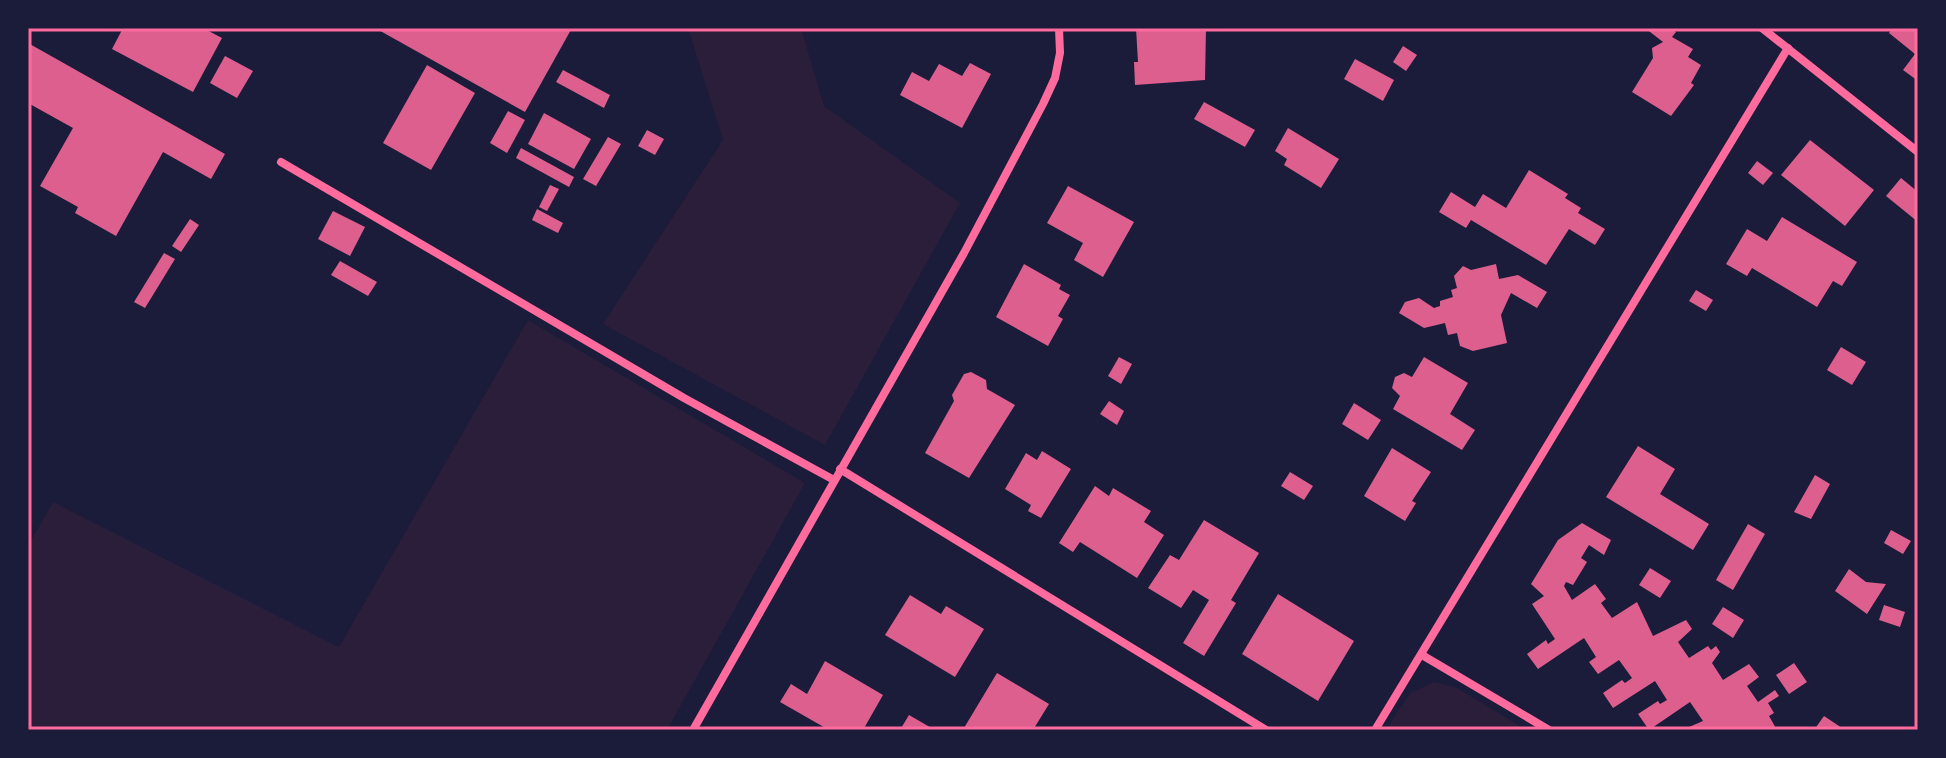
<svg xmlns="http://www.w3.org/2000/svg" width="1946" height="758" font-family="Bitter,serif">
<rect width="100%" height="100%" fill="#1b1b3a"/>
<g fill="#2a1e3b">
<polygon points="688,28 801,28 824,106 960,203 825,445 603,324 723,140"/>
<polygon points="528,320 805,483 667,730 28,730 28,546 53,502 339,647"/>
<polygon points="1434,682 1455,687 1527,730 1386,730 1410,693"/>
</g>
<g fill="#dd5f8e">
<polygon points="123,28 203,28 222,38 193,92 112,49"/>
<polygon points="375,28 572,28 525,112"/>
<polygon points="1136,28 1206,28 1205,80 1135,85 1134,62 1138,62"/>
<polygon points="1645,28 1670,28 1676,32 1672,37 1693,49 1688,57 1701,65 1691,83 1694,85 1671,116 1632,92 1653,58 1652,48 1663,42"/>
<polygon points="1892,28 1918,28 1918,81 1903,70 1915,54 1889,33"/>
<polygon points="28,43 225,154 211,179 163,152 116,236 75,213 78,207 40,186 73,128 28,103"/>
<polygon points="1403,46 1417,55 1406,71 1393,62"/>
<polygon points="225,56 253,71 237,98 210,83"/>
<polygon points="1355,59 1394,80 1383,101 1344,79"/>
<polygon points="970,63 991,74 962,128 900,95 912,72 929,81 939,64 962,76"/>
<polygon points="427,65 475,93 431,170 383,143"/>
<polygon points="563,70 610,95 604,108 556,82"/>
<polygon points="1204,102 1255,130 1245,147 1194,119"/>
<polygon points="508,111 525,120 507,153 490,143"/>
<polygon points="544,113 591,139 574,169 528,144"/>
<polygon points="1288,128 1339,159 1321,188 1284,165 1287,159 1275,151"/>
<polygon points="647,130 664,139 655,155 638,146"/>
<polygon points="608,137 621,144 596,186 583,179"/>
<polygon points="1810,140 1874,190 1845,226 1781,175"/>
<polygon points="521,148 574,177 569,187 516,158"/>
<polygon points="1757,161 1773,173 1763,185 1748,173"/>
<polygon points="1529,170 1568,194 1565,198 1581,208 1578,213 1605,229 1595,245 1569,229 1546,265 1471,220 1466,228 1439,212 1451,192 1475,207 1483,194 1506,208"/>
<polygon points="1901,178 1918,192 1918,222 1886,196"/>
<polygon points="550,185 559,189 547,211 539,207"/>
<polygon points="1068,186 1134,222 1103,277 1074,260 1083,243 1047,223"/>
<polygon points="537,209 563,223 558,233 532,220"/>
<polygon points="333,211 365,227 350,256 318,239"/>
<polygon points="1782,217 1857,262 1842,286 1833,281 1817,307 1752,268 1747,276 1726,264 1747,229 1767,241"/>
<polygon points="190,219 199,225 181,252 172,246"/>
<polygon points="164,253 175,259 145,308 134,302"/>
<polygon points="340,261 377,282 368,296 331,275"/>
<polygon points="1024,264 1061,285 1059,289 1070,295 1058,316 1063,319 1048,346 996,317"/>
<polygon points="1496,264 1499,279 1518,275 1547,292 1537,308 1511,293 1501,315 1507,343 1473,351 1460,346 1457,333 1448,335 1445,323 1424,328 1399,313 1405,302 1419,298 1434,308 1440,306 1440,301 1453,297 1451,290 1457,288 1454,276 1463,266 1471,270"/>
<polygon points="1696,290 1713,300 1706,311 1689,301"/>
<polygon points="1841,347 1866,362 1852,385 1827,370"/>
<polygon points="1119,357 1132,364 1121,384 1108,376"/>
<polygon points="1424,357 1468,383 1450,414 1475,430 1462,450 1393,409 1400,396 1392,388 1395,377 1404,373 1412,377"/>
<polygon points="971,372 986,380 987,389 1015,405 969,478 925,453 954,401 952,395 964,374"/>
<polygon points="1109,401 1124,411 1117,425 1100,414"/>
<polygon points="1354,403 1381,420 1368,440 1342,424"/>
<polygon points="1638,446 1675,469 1660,494 1709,524 1693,550 1606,497"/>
<polygon points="1392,448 1431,472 1412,501 1416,503 1405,521 1364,496"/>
<polygon points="1042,451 1071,469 1041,518 1028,511 1031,505 1005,489 1026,453 1037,460"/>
<polygon points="1290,472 1313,486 1304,500 1281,486"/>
<polygon points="1815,475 1830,484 1811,519 1794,512"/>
<polygon points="1095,486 1109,496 1113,488 1151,511 1144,522 1164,535 1137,578 1080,542 1073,552 1059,543"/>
<polygon points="1204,520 1259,553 1231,600 1236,603 1204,656 1183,643 1209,600 1193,590 1181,608 1148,588 1170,555 1179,560"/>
<polygon points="1582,523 1611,540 1604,555 1589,545 1581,558 1587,562 1573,585 1566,582 1564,586 1572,600 1595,584 1606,599 1601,603 1612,618 1637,602 1653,636 1686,620 1692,629 1678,642 1689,658 1708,646 1711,650 1716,646 1720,652 1712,663 1723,680 1749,664 1759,677 1747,686 1758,702 1775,690 1779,696 1768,703 1774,713 1769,716 1777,730 1682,730 1703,721 1690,702 1649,730 1638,714 1658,701 1660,704 1667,700 1655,681 1613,708 1603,693 1622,680 1625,683 1632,678 1619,660 1598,674 1589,662 1596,657 1584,638 1538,669 1527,654 1546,640 1548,644 1555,639 1532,604 1544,596 1531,584 1558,540"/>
<polygon points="1748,524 1765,534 1733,590 1716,580"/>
<polygon points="1891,530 1911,541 1903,554 1884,543"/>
<polygon points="1650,568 1671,581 1660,598 1639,585"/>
<polygon points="1849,569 1866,582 1886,584 1867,614 1835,591"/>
<polygon points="1278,594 1354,641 1318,701 1242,654"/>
<polygon points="910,595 941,614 946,606 984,629 955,677 885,635"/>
<polygon points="1884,605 1905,612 1900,627 1879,620"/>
<polygon points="1723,607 1744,620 1733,638 1712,624"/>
<polygon points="825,661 883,695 863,730 829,730 780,702 791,684 807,694"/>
<polygon points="1794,663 1807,682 1789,694 1776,675"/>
<polygon points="997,673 1049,704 1033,730 964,728"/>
<polygon points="909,715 935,730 900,730"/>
<polygon points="1824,716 1845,730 1814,730"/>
</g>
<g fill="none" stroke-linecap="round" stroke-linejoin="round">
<g stroke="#ff6b9d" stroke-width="8">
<polyline points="1762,28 1918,152"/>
<polyline points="281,162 684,398 834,480"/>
<polyline points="840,469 1266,730"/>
<polyline points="1422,655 1549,730"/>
<polyline points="693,730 964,253 1043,104 1055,78 1060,53 1059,28"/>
<polyline points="1375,730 1788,48"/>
</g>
</g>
<rect width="1946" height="758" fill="none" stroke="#1b1b3a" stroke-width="60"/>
<rect x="30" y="30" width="1886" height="698" fill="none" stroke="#ff6b9d" stroke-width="3"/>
</svg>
